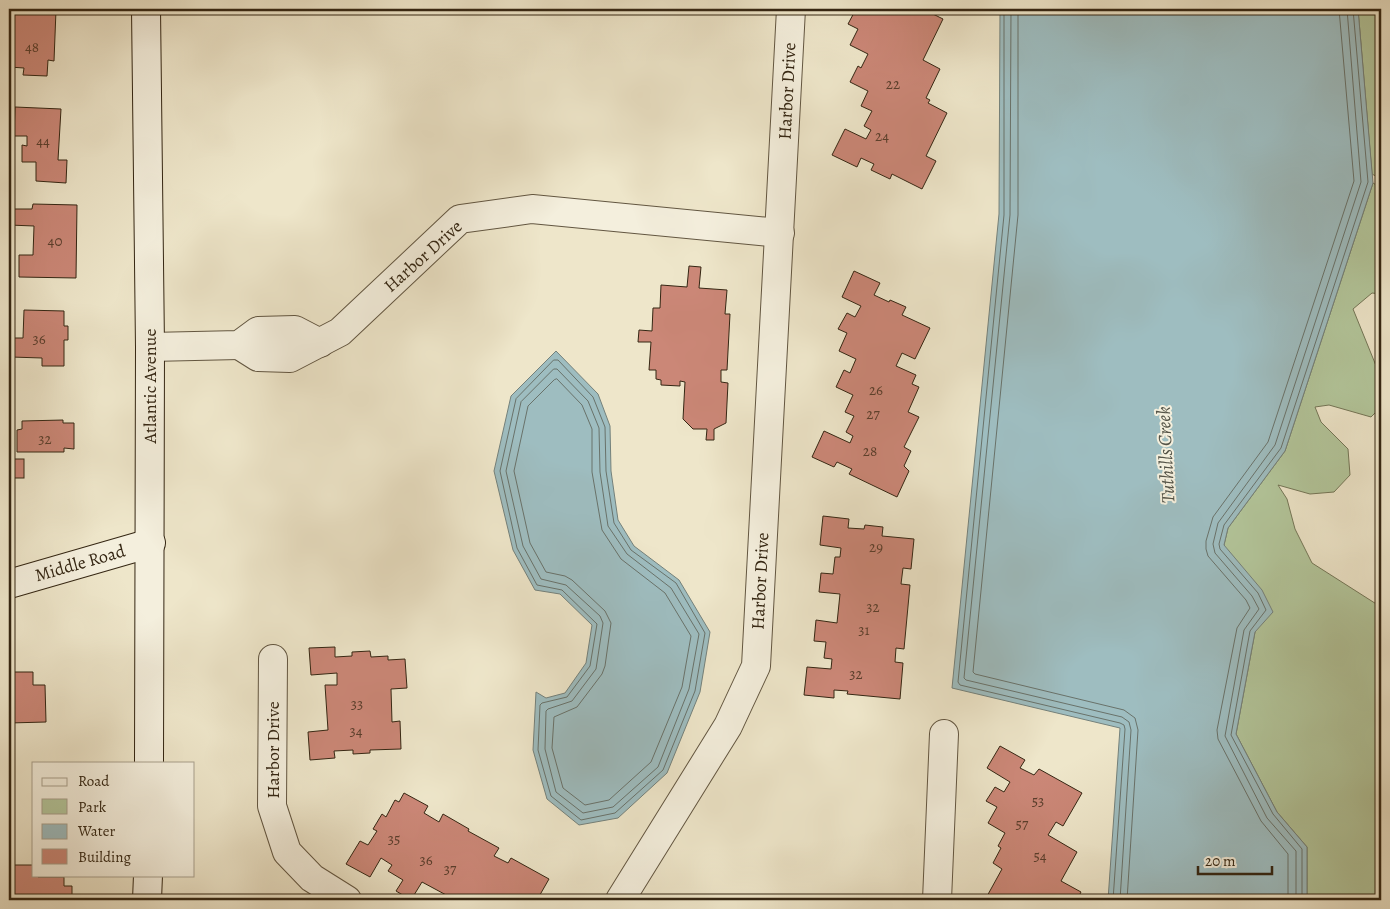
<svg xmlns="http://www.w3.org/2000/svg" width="1390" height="909" font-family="Alegreya,serif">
<rect width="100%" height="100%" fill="#eee6ca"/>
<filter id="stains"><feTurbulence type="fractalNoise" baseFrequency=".004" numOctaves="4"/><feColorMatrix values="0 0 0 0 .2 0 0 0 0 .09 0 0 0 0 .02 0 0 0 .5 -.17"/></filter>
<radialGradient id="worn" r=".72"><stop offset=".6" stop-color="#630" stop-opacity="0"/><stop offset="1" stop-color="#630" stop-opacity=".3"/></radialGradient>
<g fill="#b3c69b" stroke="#747657">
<polygon points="1358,9 1381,9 1381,179 1372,174"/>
<polygon points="1373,183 1381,188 1381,294 1372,293 1353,309 1381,378 1381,407 1371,417 1329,405 1315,407 1321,422 1348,449 1350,475 1334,492 1310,494 1278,485 1287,499 1295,529 1312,563 1381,607 1381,900 1307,900 1307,847 1277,812 1236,734 1255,632 1224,545 1228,528 1285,451"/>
</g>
<g fill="#9ebdc0" stroke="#74817b">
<polygon points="1000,9 1358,9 1373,183 1285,451 1228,528 1224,545 1262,590 1273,612 1255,632 1236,734 1277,812 1307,847 1307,900 1108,900 1120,728 952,688 999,214"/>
<polygon points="556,351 598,394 610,426 611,471 618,520 634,546 679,580 710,632 700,692 667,773 618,818 579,825 547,799 533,750 536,692 546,698 565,693 586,663 592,625 560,594 535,590 513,550 494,471 511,396"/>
</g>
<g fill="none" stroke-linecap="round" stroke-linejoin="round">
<g stroke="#69726a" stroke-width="1">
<polyline points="1004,9 1004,215 958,682 960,685 1120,723 1124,725 1125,729 1113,900"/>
<polyline points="1011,9 1010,215 964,678 966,680 1122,717 1129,722 1131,730 1120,900"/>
<polyline points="1018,9 1018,215 973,672 975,674 1124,710 1135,718 1138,730 1127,900"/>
<polygon points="554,360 558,360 593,397 605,427 606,471 614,523 631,550 676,583 705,633 695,691 663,770 615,813 581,820 551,796 538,750 540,705 542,703 567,697 590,666 597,624 562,590 537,585 517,548 500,471 516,399"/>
<polygon points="554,369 557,369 588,401 599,428 600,472 608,526 627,554 671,588 699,634 689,689 658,767 613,807 583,813 556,792 545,749 546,711 548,709 572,701 596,669 603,623 600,616 566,585 541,579 523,546 506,471 521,402"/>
<polygon points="557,379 582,405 592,429 592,472 602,530 621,559 665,593 691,636 682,687 651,762 609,800 585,805 563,788 552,748 554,717 577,707 602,674 605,666 611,623 605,611 572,580 565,576 546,572 530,543 514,471 528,406 554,380"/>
<polyline points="1288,900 1288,854 1261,821 1218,739 1217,730 1237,628 1250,608 1246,600 1208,556 1206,549 1206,541 1213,517 1268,442 1354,181 1339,9"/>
<polyline points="1296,900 1296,851 1267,818 1225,736 1244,630 1259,609 1252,596 1215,553 1213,544 1218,523 1275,445 1361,182 1347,9"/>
<polyline points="1302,900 1302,849 1273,814 1231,735 1250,631 1266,610 1258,593 1220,549 1219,544 1224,525 1281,448 1368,182 1353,9"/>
</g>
</g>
<g fill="#cb8777" stroke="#342613">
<polygon points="9,9 56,10 54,61 48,60 47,76 23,75 24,68 9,67 10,33 9,33"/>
<polygon points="856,9 862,10 863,9 923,9 943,19 923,60 940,69 926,98 930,100 928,103 947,113 926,156 936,161 922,189 892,174 890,179 871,170 874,164 861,158 857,167 832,155 845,129 866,139 871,130 864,126 872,111 861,106 868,91 850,82 858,66 861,68 868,54 850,45 858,29 848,24"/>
<polygon points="15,107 61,109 58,160 67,160 66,183 36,181 36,162 22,162 22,145 27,146 27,136 14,136"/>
<polygon points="33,204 77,205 76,278 19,277 19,255 33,255 34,226 9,225 9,209 32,209"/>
<polygon points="689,266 701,267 699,288 727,290 725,314 730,314 727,370 721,370 721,382 728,383 726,423 714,429 714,440 706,440 707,429 693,429 683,419 685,382 680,381 680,386 661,385 661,380 656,379 656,370 649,370 651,342 638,342 639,330 652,331 653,308 660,308 661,285 687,287"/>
<polygon points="854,271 880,283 874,295 889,302 890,300 906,307 902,315 930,328 915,359 902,353 896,366 916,375 912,384 919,387 908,412 919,417 904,447 911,451 904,466 909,471 897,497 849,474 852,469 837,462 834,467 812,457 824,431 850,443 853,436 846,432 854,416 845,412 853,395 836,387 844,370 850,373 856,359 839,351 847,333 838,329 847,313 855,317 861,306 842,297"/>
<polygon points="24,310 64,311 64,326 68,326 68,340 64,340 64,366 42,366 42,358 11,357 11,354 9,354 9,340 10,340 10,338 23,338"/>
<polygon points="63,420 63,423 74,423 74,449 64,448 64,452 17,452 17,430 22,429 22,421"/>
<rect x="12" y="459" width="12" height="19"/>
<polygon points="823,516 849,519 848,528 864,529 865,525 883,527 882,536 914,539 911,569 903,568 901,584 910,585 904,649 896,648 895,662 903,663 900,699 847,694 848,691 834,690 834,698 804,695 807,667 831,669 832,659 824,658 826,642 814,641 816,620 837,623 840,594 819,592 821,573 833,574 835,557 840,557 841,548 820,545"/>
<polygon points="335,647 335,657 352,656 352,652 370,651 371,657 388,656 388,660 405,659 407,688 391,689 392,722 400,721 401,749 370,750 370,753 353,754 353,750 334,751 335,758 310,760 308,732 328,730 325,685 337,685 337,673 311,675 309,648"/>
<polygon points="9,672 33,672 33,685 45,685 46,722 9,723"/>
<polygon points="1000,746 1025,760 1020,768 1034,775 1039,769 1082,793 1063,826 1056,822 1048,835 1077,852 1061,881 1081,892 1077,900 989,900 986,898 1002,869 993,863 1001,848 998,846 1005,833 988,823 997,807 986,801 995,787 1004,792 1010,782 987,768"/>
<polygon points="404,793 428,806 424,813 439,822 443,814 469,829 468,831 499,848 494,856 508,863 511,858 549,879 537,900 445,900 448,896 422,882 411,900 396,891 403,880 388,871 392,865 381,858 370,877 346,864 360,841 368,845 377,831 373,829 382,814 386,817 395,800 399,802"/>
<polygon points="10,865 34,865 34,875 38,875 38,877 64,877 64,886 72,886 72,895 75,895 75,900 10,900"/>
</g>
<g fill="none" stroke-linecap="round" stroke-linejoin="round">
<defs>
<g id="street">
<polyline points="239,345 258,357 290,358 340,332 460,219 532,209 780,233"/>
<polyline points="150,347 239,345 258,331 295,330 320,343"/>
<polyline points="273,659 272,806 287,852 312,878 347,900"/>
<polyline points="620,900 728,726 756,666 791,9"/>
<polyline points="937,900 944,734"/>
</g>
<g id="secondary">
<polyline points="146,9 150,347 149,763"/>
<polyline points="9,584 151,543"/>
<polyline points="147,900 148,875"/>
</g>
</defs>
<use href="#street" stroke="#625641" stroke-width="30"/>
<use href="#secondary" stroke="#342613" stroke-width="30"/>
<use href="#street" stroke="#f4efdd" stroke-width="28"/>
<use href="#secondary" stroke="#f4efdd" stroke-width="28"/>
</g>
<g text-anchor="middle" stroke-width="4" stroke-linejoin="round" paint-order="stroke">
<g font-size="15" fill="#5a3e2c">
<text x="32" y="52">48</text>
<text x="893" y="89">22</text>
<text x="882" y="141">24</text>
<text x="43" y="146">44</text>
<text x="55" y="246">40</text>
<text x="39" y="344">36</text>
<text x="876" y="395">26</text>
<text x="873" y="419">27</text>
<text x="45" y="444">32</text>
<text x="870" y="456">28</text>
<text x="876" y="552">29</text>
<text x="873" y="612">32</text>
<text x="864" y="635">31</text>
<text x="856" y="679">32</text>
<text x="357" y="709">33</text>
<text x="356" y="736">34</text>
<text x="1038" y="806">53</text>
<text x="1022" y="829">57</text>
<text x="394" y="844">35</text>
<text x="1040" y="861">54</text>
<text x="426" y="865">36</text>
<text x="450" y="874">37</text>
</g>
<g font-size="18" fill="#342613" stroke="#f4efdd">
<text transform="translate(787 91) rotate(-87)" y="6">Harbor Drive</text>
<text transform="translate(423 256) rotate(-42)" y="6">Harbor Drive</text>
<text transform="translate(150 386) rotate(-90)" y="6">Atlantic Avenue</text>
<text transform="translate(80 563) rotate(-16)" y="6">Middle Road</text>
<text transform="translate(760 581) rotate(-87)" y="6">Harbor Drive</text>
<text transform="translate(273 750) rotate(-90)" y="6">Harbor Drive</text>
</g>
<g font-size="19" font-style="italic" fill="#545347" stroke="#f4efdd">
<text transform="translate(1165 455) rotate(-93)" y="7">Tuthills Creek</text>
</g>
</g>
<rect width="1390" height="909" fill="none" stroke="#eee6ca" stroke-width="30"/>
<rect x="10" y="10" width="1370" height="889" fill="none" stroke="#342613" stroke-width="2.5"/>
<rect x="15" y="15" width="1360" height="879" fill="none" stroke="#342613"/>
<rect x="32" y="762" width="162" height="115" fill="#f4efdd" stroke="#a79f8c"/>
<rect x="42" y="778" width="25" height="8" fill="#f4efdd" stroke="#a79f8c"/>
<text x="78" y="786" font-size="15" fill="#342613">Road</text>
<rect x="42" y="799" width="25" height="15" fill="#b3c69b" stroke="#a79f8c"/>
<text x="78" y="812" font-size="15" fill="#342613">Park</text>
<rect x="42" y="824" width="25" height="15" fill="#9ebdc0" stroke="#a79f8c"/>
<text x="78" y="836" font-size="15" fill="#342613">Water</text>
<rect x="42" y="849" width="25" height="15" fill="#cb8777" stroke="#a79f8c"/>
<text x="78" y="862" font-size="15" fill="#342613">Building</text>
<path d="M1198 866v8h74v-8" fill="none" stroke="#342613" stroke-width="2.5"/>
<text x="1205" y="866" font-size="15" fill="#342613" stroke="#f4efdd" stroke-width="4" paint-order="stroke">20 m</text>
<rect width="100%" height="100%" filter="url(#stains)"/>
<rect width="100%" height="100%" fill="url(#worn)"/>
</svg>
